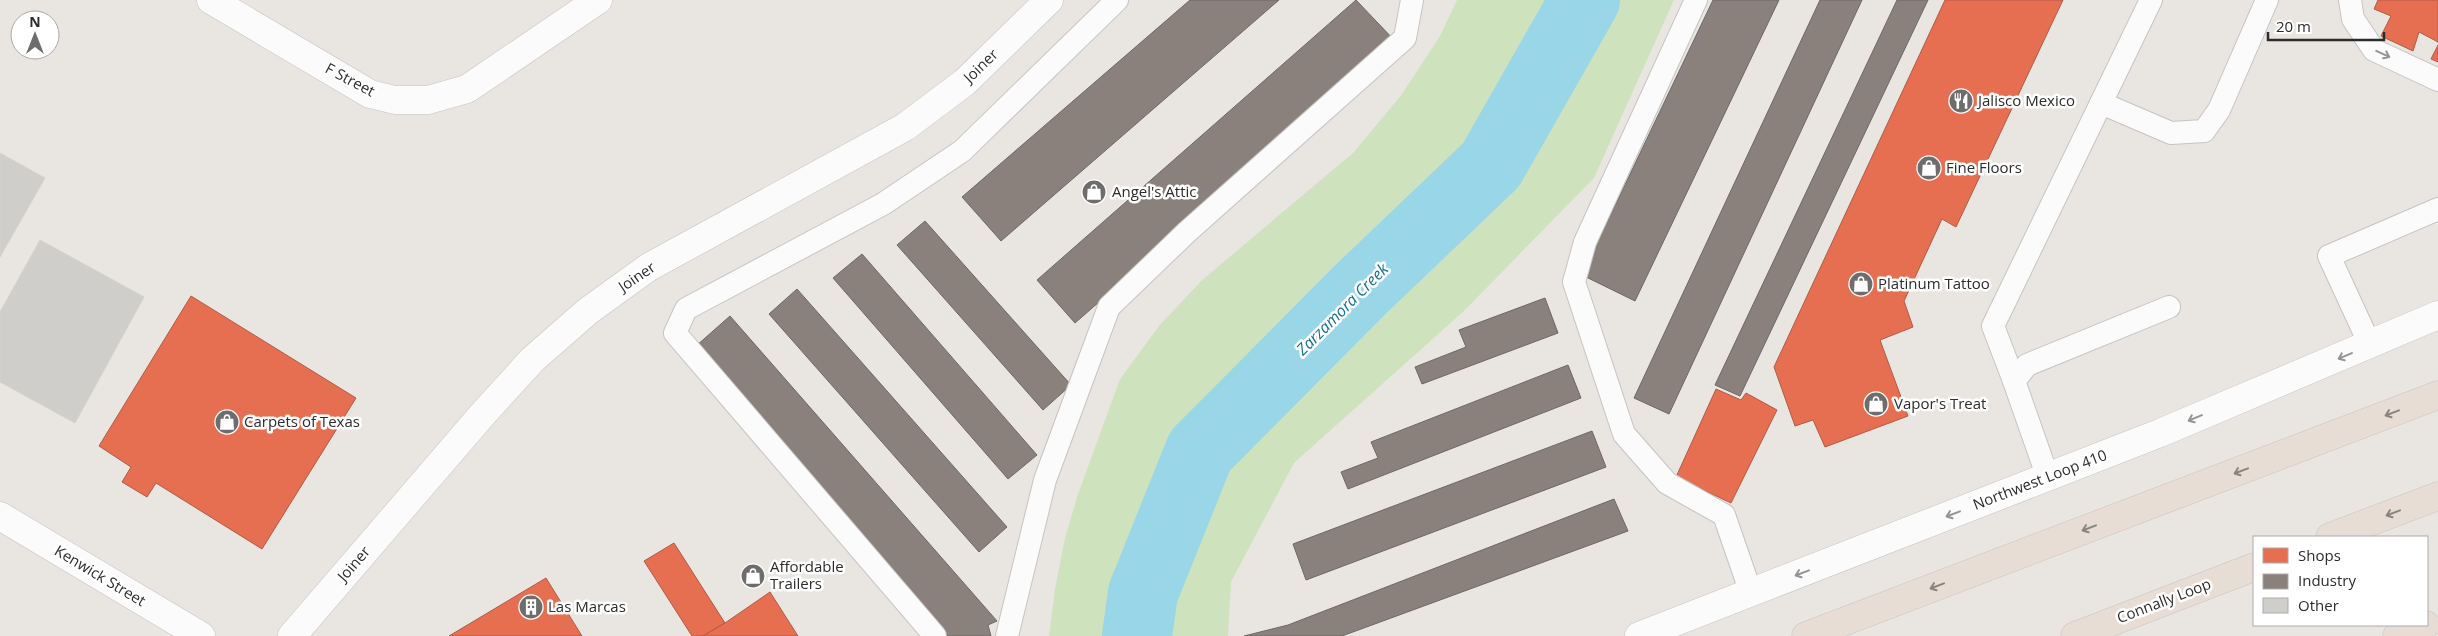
<svg xmlns="http://www.w3.org/2000/svg" width="2438" height="636" font-family="'Open Sans',sans-serif">
<rect width="100%" height="100%" fill="#e9e6e2"/>
<polygon fill="#cee3bd" points="1457,0 1674,0 1594,178 1464,311 1294,463 1231,582 1228,636 1049,636 1055,589 1065,538 1078,494 1120,379 1159,326 1201,281 1354,152 1402,94 1440,36"/>
<g fill="#e76f51" stroke="#af5b46">
<polygon points="1945,0 2063,0 1956,227 1942,219 1904,301 1913,327 1880,340 1908,416 1825,447 1813,420 1795,426 1774,367"/>
<polygon points="2378,0 2438,0 2438,42 2419,32 2413,51 2381,36 2391,16 2374,9"/>
<polygon points="2438,45 2438,62 2431,59"/>
<polygon points="191,296 356,398 262,549 156,483 147,497 122,482 131,467 99,446"/>
<polygon points="1716,389 1741,400 1746,393 1777,410 1731,503 1676,477"/>
<polygon points="674,543 725,623 703,636 692,636 644,561"/>
<polygon points="546,578 582,636 449,636"/>
<polygon points="770,592 798,636 703,636 725,623"/>
</g>
<g fill="#8a817c" stroke="#6e6864">
<polygon points="1190,0 1279,0 1001,241 962,197"/>
<polygon points="1356,0 1396,42 1075,323 1037,280"/>
<polygon points="1713,0 1779,0 1635,301 1582,275"/>
<polygon points="1820,0 1862,0 1669,414 1634,398"/>
<polygon points="1897,0 1928,0 1740,396 1715,385"/>
<polygon points="925,221 1071,385 1043,410 897,245"/>
<polygon points="862,254 1037,455 1008,479 833,278"/>
<polygon points="797,289 1007,527 979,552 769,314"/>
<polygon points="1545,298 1558,333 1422,384 1415,367 1466,347 1459,330"/>
<polygon points="730,316 997,621 988,625 991,636 948,636 696,346"/>
<polygon points="1568,365 1581,398 1348,489 1341,472 1378,458 1371,442"/>
<polygon points="1592,431 1606,467 1306,580 1293,544"/>
<polygon points="1614,499 1628,531 1342,636 1244,636 1288,625"/>
</g>
<g fill="none" stroke-linecap="round" stroke-linejoin="round">
<polyline stroke="#99d6e7" stroke-width="70" points="1137,636 1143,593 1200,451 1361,289 1491,165 1585,0"/>
</g>
<g fill="#d0cecb" stroke="#d4d2ce">
<polygon points="0,153 45,178 0,257"/>
<polygon points="40,240 144,297 75,423 0,382 0,312"/>
</g>
<g fill="none" stroke-linecap="round" stroke-linejoin="round">
<defs>
<g id="service">
<polyline points="1696,0 1585,242 1574,282 1624,434 1667,483 1724,515 1751,593"/>
<polyline points="2350,0 2353,19 2374,50 2438,80"/>
<polyline points="2101,103 2171,133 2204,131 2219,110 2267,0"/>
<polyline points="2370,345 2329,256 2438,209"/>
<polyline points="2014,381 1993,326 2151,0"/>
<polyline points="2048,478 2014,381 2027,365 2169,307"/>
<polyline points="935,636 675,333 686,309 883,204 962,151 1117,0"/>
<polyline points="1007,636 1045,480 1109,307 1187,232 1405,38 1412,0"/>
</g>
<g id="minor">
<polyline points="211,0 370,94 395,100 428,100 467,89 598,0"/>
<polyline points="0,516 201,636"/>
<polyline points="292,636 482,415 532,360 588,311 649,267 905,127 965,82 1049,0"/>
</g>
<polyline id="secondary" points="1639,636 2160,433 2438,315"/>
<g id="motorway">
<polyline points="2330,537 2438,496"/>
<polyline points="1806,636 2438,395"/>
<polyline points="2075,636 2254,567"/>
<polyline points="2397,636 2426,625"/>
</g>
</defs>
<use href="#service" stroke="#c5c4c4" stroke-width="24"/>
<use href="#minor" stroke="#c5c4c4" stroke-width="29"/>
<use href="#secondary" stroke="#c5c4c4" stroke-width="29"/>
<use href="#motorway" stroke="#c5c4c2" stroke-width="29"/>
<use href="#service" stroke="#fcfbfb" stroke-width="22"/>
<use href="#minor" stroke="#fcfbfb" stroke-width="28"/>
<use href="#secondary" stroke="#fcfbfb" stroke-width="28"/>
<use href="#motorway" stroke="#e8ddd4" stroke-width="28"/>
</g>
<defs><path id="oneway-shaft" d="M-6 0H5M1.5-3L5.5 0L1.5 3" fill="none" stroke-width="1.6" stroke-linecap="round" stroke-linejoin="round" transform="scale(1.25)"/></defs>
<g stroke="#949494">
<use href="#oneway-shaft" transform="translate(2383 54) rotate(25)"/>
<use href="#oneway-shaft" transform="translate(2345 356) rotate(157)"/>
<use href="#oneway-shaft" transform="translate(2195 418) rotate(157)"/>
<use href="#oneway-shaft" transform="translate(1953 514) rotate(159)"/>
<use href="#oneway-shaft" transform="translate(1802 573) rotate(159)"/>
</g>
<g stroke="#8a8480">
<use href="#oneway-shaft" transform="translate(2392 413) rotate(159)"/>
<use href="#oneway-shaft" transform="translate(2241 471) rotate(159)"/>
<use href="#oneway-shaft" transform="translate(2393 513) rotate(159)"/>
<use href="#oneway-shaft" transform="translate(2089 528) rotate(159)"/>
<use href="#oneway-shaft" transform="translate(1937 586) rotate(159)"/>
</g>
<defs>
<symbol id="restaurant-disc" viewBox="-11 -11 22 22"><circle r="9.5" fill="#6e6d6c" stroke="#fff"/><path d="M-5-6h1v4h1v-4h1v4h1v-4h1v5L-1.5 .5V6h-2V.5L-5-1ZM5-6V6H3V1.5H1.5Q1.5-4 5-6Z" fill="#fff"/></symbol>
<symbol id="shop-disc" viewBox="-11 -11 22 22"><circle r="9.5" fill="#6e6d6c" stroke="#fff"/><path d="M-5-2.5h2.3a2.7 3.5 0 0 1 5.4 0H5L5.5 6h-11ZM-1.5-2.5h3a1.5 2.3 0 0 0-3 0Z" fill="#fff"/></symbol>
<symbol id="building-disc" viewBox="-11 -11 22 22"><circle r="9.5" fill="#6e6d6c" stroke="#fff"/><path d="M-4-6H4V6H1V3H-1V6H-4ZM-2.5-4.3h1.7v1.8h-1.7ZM.8-4.3h1.7v1.8H.8ZM-2.5-1h1.7V.8h-1.7ZM.8-1h1.7V.8H.8Z" fill="#fff"/></symbol>
</defs>
<g fill-rule="evenodd">
<use href="#restaurant-disc" x="1947" y="87" width="28" height="28"/>
<use href="#shop-disc" x="1915" y="154" width="28" height="28"/>
<use href="#shop-disc" x="1080" y="178" width="28" height="28"/>
<use href="#shop-disc" x="1847" y="270" width="28" height="28"/>
<use href="#shop-disc" x="1862" y="390" width="28" height="28"/>
<use href="#shop-disc" x="213" y="408" width="28" height="28"/>
<use href="#shop-disc" x="739" y="562" width="28" height="28"/>
<use href="#building-disc" x="517" y="593" width="28" height="28"/>
</g>
<g text-anchor="middle" stroke-width="5" stroke-linejoin="round" paint-order="stroke">
<g font-size="15" fill="#2c2c2c" stroke="#fff">
<text transform="translate(981 66) rotate(-44)" y="5">Joiner</text>
<text transform="translate(350 80) rotate(28)" y="5">F Street</text>
<text transform="translate(637 277) rotate(-34)" y="5">Joiner</text>
<text transform="translate(2040 480) rotate(-21)" y="5">Northwest Loop 410</text>
<text transform="translate(354 564) rotate(-49)" y="5">Joiner</text>
<text transform="translate(100 576) rotate(31)" y="5">Kenwick Street</text>
<text transform="translate(2164 601) rotate(-21)" y="5">Connally Loop</text>
</g>
<g font-size="15" fill="#2c2c2c" stroke="#fff" text-anchor="start">
<text x="1978" y="106">Jalisco Mexico</text>
<text x="1946" y="173">Fine Floors</text>
<text x="1112" y="197">Angel's Attic</text>
<text x="1878" y="289">Platinum Tattoo</text>
<text x="1894" y="409">Vapor's Treat</text>
<text x="244" y="427">Carpets of Texas</text>
<text x="770" y="572">Affordable<tspan x="770" dy="17">Trailers</tspan></text>
<text x="548" y="612">Las Marcas</text>
</g>
<g font-size="16" font-style="italic" fill="#146f97" stroke="#fff">
<text transform="translate(1342 309) rotate(-45)" y="6">Zarzamora Creek</text>
</g>
</g>
<rect x="2253" y="536" width="175" height="90" fill="#ffffff" stroke="#ababab"/>
<rect x="2263" y="548" width="25" height="15" fill="#e76f51" stroke="#ababab"/>
<text x="2298" y="561" font-size="15" fill="#2c2c2c">Shops</text>
<rect x="2263" y="574" width="25" height="15" fill="#8a817c" stroke="#ababab"/>
<text x="2298" y="586" font-size="15" fill="#2c2c2c">Industry</text>
<rect x="2263" y="598" width="25" height="15" fill="#d0cecb" stroke="#ababab"/>
<text x="2298" y="611" font-size="15" fill="#2c2c2c">Other</text>
<g transform="translate(35 35)"><circle r="24" fill="#ffffff" stroke="#ababab"/>
<path d="M0-4L9 19L0 12L-9 19Z" fill="#6e6d6c"/>
<text y="-8" font-size="14" font-weight="bold" text-anchor="middle" fill="#2c2c2c">N</text>
</g>
<path d="M2268 32v8h116v-8" fill="none" stroke="#2c2c2c" stroke-width="2.5"/>
<text x="2276" y="32" font-size="15" fill="#2c2c2c" stroke="#ffffff" stroke-width="4" paint-order="stroke">20 m</text>
</svg>
